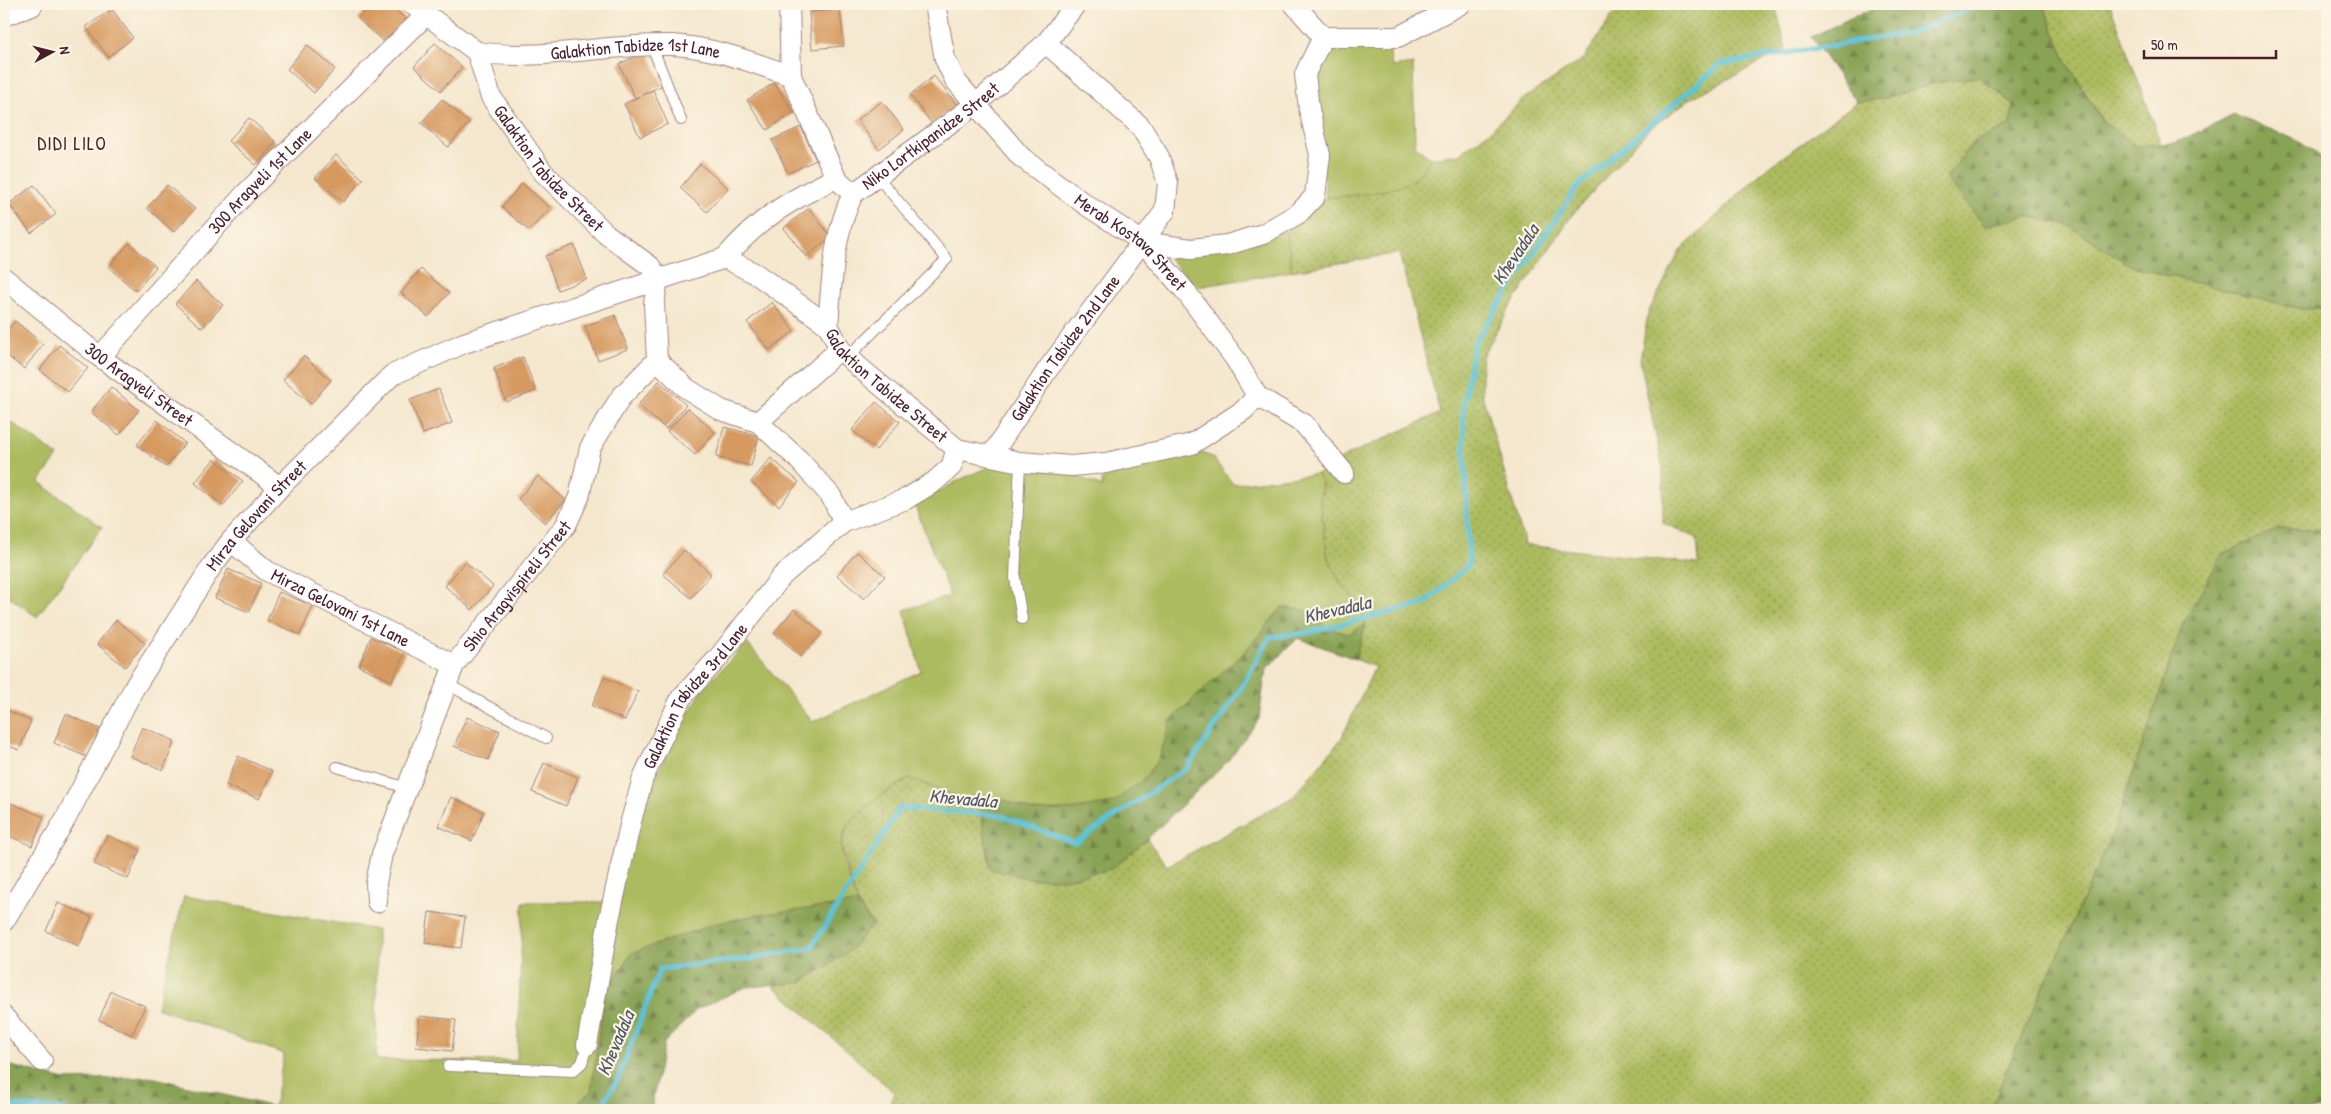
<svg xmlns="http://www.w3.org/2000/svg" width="2331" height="1114" font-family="'Patrick Hand',sans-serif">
<defs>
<pattern id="grass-dots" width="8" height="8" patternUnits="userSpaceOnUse" patternTransform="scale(1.25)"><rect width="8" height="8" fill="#acbb5e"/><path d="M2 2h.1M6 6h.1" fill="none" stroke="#8e974e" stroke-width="1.8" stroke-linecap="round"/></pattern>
<pattern id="forest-firs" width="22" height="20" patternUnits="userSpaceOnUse" patternTransform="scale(1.25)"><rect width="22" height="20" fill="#89a355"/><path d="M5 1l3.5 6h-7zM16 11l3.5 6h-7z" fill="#728447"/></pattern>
</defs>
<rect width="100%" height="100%" fill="#fcf5e5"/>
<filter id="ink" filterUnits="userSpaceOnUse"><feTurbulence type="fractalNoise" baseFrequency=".02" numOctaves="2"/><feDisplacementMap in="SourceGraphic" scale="10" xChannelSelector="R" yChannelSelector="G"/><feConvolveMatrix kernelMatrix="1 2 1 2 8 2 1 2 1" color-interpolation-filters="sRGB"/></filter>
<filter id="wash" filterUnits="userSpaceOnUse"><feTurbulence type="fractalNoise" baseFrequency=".0096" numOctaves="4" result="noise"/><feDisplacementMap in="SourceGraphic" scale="20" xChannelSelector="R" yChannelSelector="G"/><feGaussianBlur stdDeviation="1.12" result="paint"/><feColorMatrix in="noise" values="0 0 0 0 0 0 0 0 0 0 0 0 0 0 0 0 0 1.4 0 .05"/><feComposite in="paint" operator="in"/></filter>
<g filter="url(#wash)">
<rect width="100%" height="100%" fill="#f4e7cd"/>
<g fill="url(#grass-dots)" stroke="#7b6d44">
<polygon points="1620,4 1775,4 1786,49 1690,99 1649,129 1572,215 1511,306 1482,357 1482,394 1525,545 1699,564 1697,538 1663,523 1663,470 1640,360 1648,313 1680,251 1760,174 1857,102 1887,98 1939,82 1979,77 2013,104 2011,125 1973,142 1985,226 2027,216 2068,225 2133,267 2301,309 2327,308 2327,529 2280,528 2183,624 2112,835 2006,1071 1991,1110 885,1110 895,1093 772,985 800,983 847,953 873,925 857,903 841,846 848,823 877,798 909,778 979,805 991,869 1111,869 1147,839 1167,866 1293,797 1341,739 1375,667 1355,659 1366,624 1360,606 1341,584 1328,559 1320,501 1322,484 1317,474 1348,455 1440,413 1399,253 1292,271 1286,231 1326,198 1373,192 1415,179 1430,158 1459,154 1490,131 1522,100 1584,58"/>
<polygon points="2043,4 2110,4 2161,144 2135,146 2103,121 2066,61"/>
</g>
<g fill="url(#forest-firs)" stroke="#6a6140">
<polygon points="1894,4 2043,4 2066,61 2102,121 2135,146 2175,143 2234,115 2295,139 2327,161 2327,308 2301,309 2133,267 2068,225 2027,216 1985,226 1946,178 1973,142 2011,125 2013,104 1979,77 1939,82 1887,98 1857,102 1811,37 1863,12"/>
<polygon points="2280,528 2327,529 2327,1110 1991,1110 2006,1071 2112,835 2183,624 2222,554"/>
<polygon points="1282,607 1305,610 1326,627 1348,634 1366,624 1355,659 1298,638 1266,669 1259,719 1227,762 1147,839 1111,869 1066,879 1032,879 991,869 979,805 1002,799 1033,811 1075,809 1145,778 1160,756 1170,720 1247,649"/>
<polygon points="857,903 873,925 847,953 800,983 746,987 697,1009 664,1043 651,1110 570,1110 591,1091 604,994 632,953 713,924 756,915"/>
<polygon points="4,1064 65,1080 151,1077 274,1107 302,1110 4,1110"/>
</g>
<g fill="#acbb5e" stroke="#7b6d44">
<path d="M1389 47 1392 67 1413 64 1415 146 1430 158C1426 164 1420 175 1414 179 1391 194 1352 195 1326 198L1314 77 1327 50Z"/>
<polygon points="1286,231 1292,271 1198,287 1169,259 1175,253"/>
<polygon points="4,417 58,456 39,482 102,527 37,617 4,593"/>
<path d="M1199 452 1212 457 1233 484 1317 474 1322 484 1320 501 1328 559 1341 584 1360 606 1366 624 1348 634 1326 627 1305 610 1282 607 1247 649 1171 720 1160 756 1145 778 1113 803 1075 809 1033 811 1002 799 979 805 909 778C887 792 840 817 841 847 841 860 853 888 857 903L756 915 713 924 632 953 604 994 591 1091 570 1110H302L274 1107 284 1054 157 1008 184 896 377 930 376 1060 517 1061 523 902H605L656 776 678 729 707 684 747 643 813 722 921 671 904 610 950 596 915 506 957 481 993 465 1068 472 1102 487V470L1174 454Z"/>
</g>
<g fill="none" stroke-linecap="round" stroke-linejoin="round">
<g stroke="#5cc2d9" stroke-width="5">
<polyline points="4,1105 66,1110"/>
<polyline points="599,1110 618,1079 660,969 749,959 811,948 900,808 999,815 1075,843 1187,768 1241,688 1270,637 1306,633 1424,604 1469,565 1463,410 1474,343 1577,187 1721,64 1914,32 1982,4"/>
</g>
</g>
<g id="blocks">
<g fill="#d6995e">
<polygon points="371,4 388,4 406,19 385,43 358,19"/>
<polygon points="112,9 133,38 108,57 86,27"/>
<polygon points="840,10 844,46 812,49 809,12"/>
<polygon points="435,43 462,67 441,91 414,67"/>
<polygon points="307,45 335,69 314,93 287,69"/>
<polygon points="648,51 663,85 635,98 619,64"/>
<polygon points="934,76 957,105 932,124 910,95"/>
<polygon points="774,83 794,113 767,130 747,100"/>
<polygon points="653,90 668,124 640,137 624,104"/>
<polygon points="442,99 469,123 448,147 421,123"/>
<polygon points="882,101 904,130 879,149 857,120"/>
<polygon points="249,118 276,142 256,165 228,141"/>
<polygon points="801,127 816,160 788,173 772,140"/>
<polygon points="336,155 363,179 343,202 315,178"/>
<polygon points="700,164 728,188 707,212 680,188"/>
<polygon points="522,183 550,208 529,231 502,207"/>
<polygon points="34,185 56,214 31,233 9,204"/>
<polygon points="167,185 195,209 174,232 147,208"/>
<polygon points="809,208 831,237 806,257 784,228"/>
<polygon points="129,243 156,267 136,291 108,267"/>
<polygon points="574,245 587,279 558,290 545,256"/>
<polygon points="421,269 449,293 428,317 401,293"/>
<polygon points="196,281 223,305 202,328 175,304"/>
<polygon points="772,302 794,331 769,350 747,322"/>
<polygon points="615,315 628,349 598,360 585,326"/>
<polygon points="15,321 43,344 24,369 4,353 4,335"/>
<polygon points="59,345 88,368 68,392 40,370"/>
<polygon points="304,356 331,380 311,404 283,380"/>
<polygon points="523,357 536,391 506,402 494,368"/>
<polygon points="659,381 686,405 666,429 638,405"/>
<polygon points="111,387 139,410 119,435 91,412"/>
<polygon points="439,389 452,423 423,434 410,400"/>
<polygon points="876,402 900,422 876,450 852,430"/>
<polygon points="688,408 715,432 695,455 667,431"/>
<polygon points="157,420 185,443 166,467 137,445"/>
<polygon points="724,427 759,436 751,466 716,457"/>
<polygon points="771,458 799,482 779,506 751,482"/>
<polygon points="214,459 243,481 223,506 195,483"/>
<polygon points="538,476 566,500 545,523 518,499"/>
<polygon points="684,550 711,574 691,598 663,574"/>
<polygon points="857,552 885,576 864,599 837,575"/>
<polygon points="465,562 493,586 472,610 445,586"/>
<polygon points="228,569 261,583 249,612 215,598"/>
<polygon points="279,592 313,606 300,635 267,620"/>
<polygon points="794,609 822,633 801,657 774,633"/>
<polygon points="116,620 145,643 125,667 97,644"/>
<polygon points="371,637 405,652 392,681 359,666"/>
<polygon points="604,677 638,692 625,720 592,706"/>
<polygon points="4,709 31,721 19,750 4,744"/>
<polygon points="66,714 100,729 87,757 54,743"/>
<polygon points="467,717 500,731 488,760 454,746"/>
<polygon points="142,727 175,741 163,770 130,756"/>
<polygon points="238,756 272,771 259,799 226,785"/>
<polygon points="544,763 578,777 566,806 532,792"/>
<polygon points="451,797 484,812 472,841 438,826"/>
<polygon points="11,803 44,817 32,846 4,834 4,819"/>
<polygon points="107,835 140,850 128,879 94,864"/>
<polygon points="58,903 92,917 79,946 46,931"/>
<polygon points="429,912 465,917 461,948 425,943"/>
<polygon points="111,991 145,1006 132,1035 99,1020"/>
<polygon points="420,1016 456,1020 452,1051 416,1047"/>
</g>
</g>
</g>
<g filter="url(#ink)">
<use href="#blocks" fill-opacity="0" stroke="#9f837c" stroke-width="1"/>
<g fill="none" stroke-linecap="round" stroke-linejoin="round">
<defs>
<g id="service">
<polyline points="652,46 681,120"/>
<polyline points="848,357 947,259 877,176"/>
<polyline points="1020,462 1015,578 1022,619"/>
<polyline points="447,684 546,738"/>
<polyline points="337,767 407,788"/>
<polyline points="448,1066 573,1071 582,1063 587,1045"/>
</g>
<g id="minor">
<path id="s1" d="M412 4 477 52 491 97 543 172 606 234 650 266 658 278"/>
<polyline points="789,4 791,76 836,178 853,194"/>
<path id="s2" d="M935 4 945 59 955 80 1021 157 1086 205 1143 242 1186 292 1236 360 1257 396 1304 424 1344 473"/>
<polyline points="1294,4 1323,37"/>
<polyline points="1323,37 1398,37 1461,4"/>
<path id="s3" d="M477 52C542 62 607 43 672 45 713 47 752 62 791 76"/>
<polyline points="1143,242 1191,249 1227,245 1263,234 1299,213 1315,196 1320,155 1309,109 1305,74 1323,37"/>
<path d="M725 258C758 219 790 200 836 178"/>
<path id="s4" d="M4 278 100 357 280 487"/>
<path id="s5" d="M828 325C832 281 833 234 853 194L976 104 1046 43 1076 4"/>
<path id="s6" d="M100 357 246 193 427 14"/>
<polyline points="657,360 686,388 721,410 758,422 840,349"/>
<polyline points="758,422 798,459 831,496 844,522"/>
<path id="s7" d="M991 456 1048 369 1165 211 1168 183 1159 157 1140 126 1046 43"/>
<path id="s8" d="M231 541 267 571 454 665"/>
<path id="s9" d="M377 902 376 883 382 854 454 665 566 525 579 497 590 448 621 397 657 360 654 304 658 278"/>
<path id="s10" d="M4 921 65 820 134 688 212 566 231 541 280 487 392 375 464 343 725 258 756 274 828 325 840 349 860 368 957 449 1020 462 1071 466 1106 463 1192 444 1244 410 1257 396"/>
<polyline points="4,1017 42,1061"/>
<path id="s11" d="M587 1045 609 919 631 821 643 778 681 698 719 657 782 576 844 522 906 499 934 482 951 467 957 449"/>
</g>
<polyline id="tertiary" points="4,13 30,4"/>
</defs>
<use href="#service" stroke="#9f837c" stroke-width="12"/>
<use href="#minor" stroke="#9f837c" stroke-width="22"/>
<use href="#tertiary" stroke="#9f837c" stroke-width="27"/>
<use href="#service" stroke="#fff" stroke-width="10"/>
<use href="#minor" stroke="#fff" stroke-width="20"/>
<use href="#tertiary" stroke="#fff" stroke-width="25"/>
</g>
</g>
<g text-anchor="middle" stroke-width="4.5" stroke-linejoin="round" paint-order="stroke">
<g font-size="18" fill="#4a1f2b" stroke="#fcf5e5">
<text dy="6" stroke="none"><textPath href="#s3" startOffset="159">Galaktion Tabidze 1st Lane</textPath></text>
<text dy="6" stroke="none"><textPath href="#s5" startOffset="231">Niko Lortkipanidze Street</textPath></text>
<text dy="6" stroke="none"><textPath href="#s1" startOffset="220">Galaktion Tabidze Street</textPath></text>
<text dy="6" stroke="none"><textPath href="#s6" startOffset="238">300 Aragveli 1st Lane</textPath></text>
<text dy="6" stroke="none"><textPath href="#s2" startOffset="320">Merab Kostava Street</textPath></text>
<text dy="6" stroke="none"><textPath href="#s7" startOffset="131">Galaktion Tabidze 2nd Lane</textPath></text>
<text dy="6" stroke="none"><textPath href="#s10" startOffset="1236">Galaktion Tabidze Street</textPath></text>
<text dy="6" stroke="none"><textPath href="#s4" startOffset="172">300 Aragveli Street</textPath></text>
<text dy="6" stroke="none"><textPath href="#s10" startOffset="479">Mirza Gelovani Street</textPath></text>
<text dy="6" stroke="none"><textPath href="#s9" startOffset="352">Shio Aragvispireli Street</textPath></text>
<text dy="6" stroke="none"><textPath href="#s8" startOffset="129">Mirza Gelovani 1st Lane</textPath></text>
<text dy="6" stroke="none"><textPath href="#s11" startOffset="371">Galaktion Tabidze 3rd Lane</textPath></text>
</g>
<g font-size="19" letter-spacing="1" fill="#4a1f2b" stroke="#fcf5e5">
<text x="72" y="150">DIDI LILO</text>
</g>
<g font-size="19" font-style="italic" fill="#505868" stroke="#fcf5e5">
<text transform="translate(1515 254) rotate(-56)" y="7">Khevadala</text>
<text transform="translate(1337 609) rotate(-13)" y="7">Khevadala</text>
<text transform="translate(963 798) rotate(5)" y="7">Khevadala</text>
<text transform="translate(615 1043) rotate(-67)" y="7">Khevadala</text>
</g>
</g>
<rect width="2331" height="1114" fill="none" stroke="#fcf5e5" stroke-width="20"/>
<g transform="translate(52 52) rotate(83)" stroke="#fcf5e5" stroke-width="4" paint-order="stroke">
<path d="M0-4L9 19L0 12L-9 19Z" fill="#4a1f2b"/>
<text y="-8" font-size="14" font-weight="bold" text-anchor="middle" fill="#4a1f2b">N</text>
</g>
<path d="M2144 50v8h132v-8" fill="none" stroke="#4a1f2b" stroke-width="2.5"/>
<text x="2151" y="50" font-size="15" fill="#4a1f2b" stroke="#fcf5e5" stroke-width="4" paint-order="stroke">50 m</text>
</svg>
